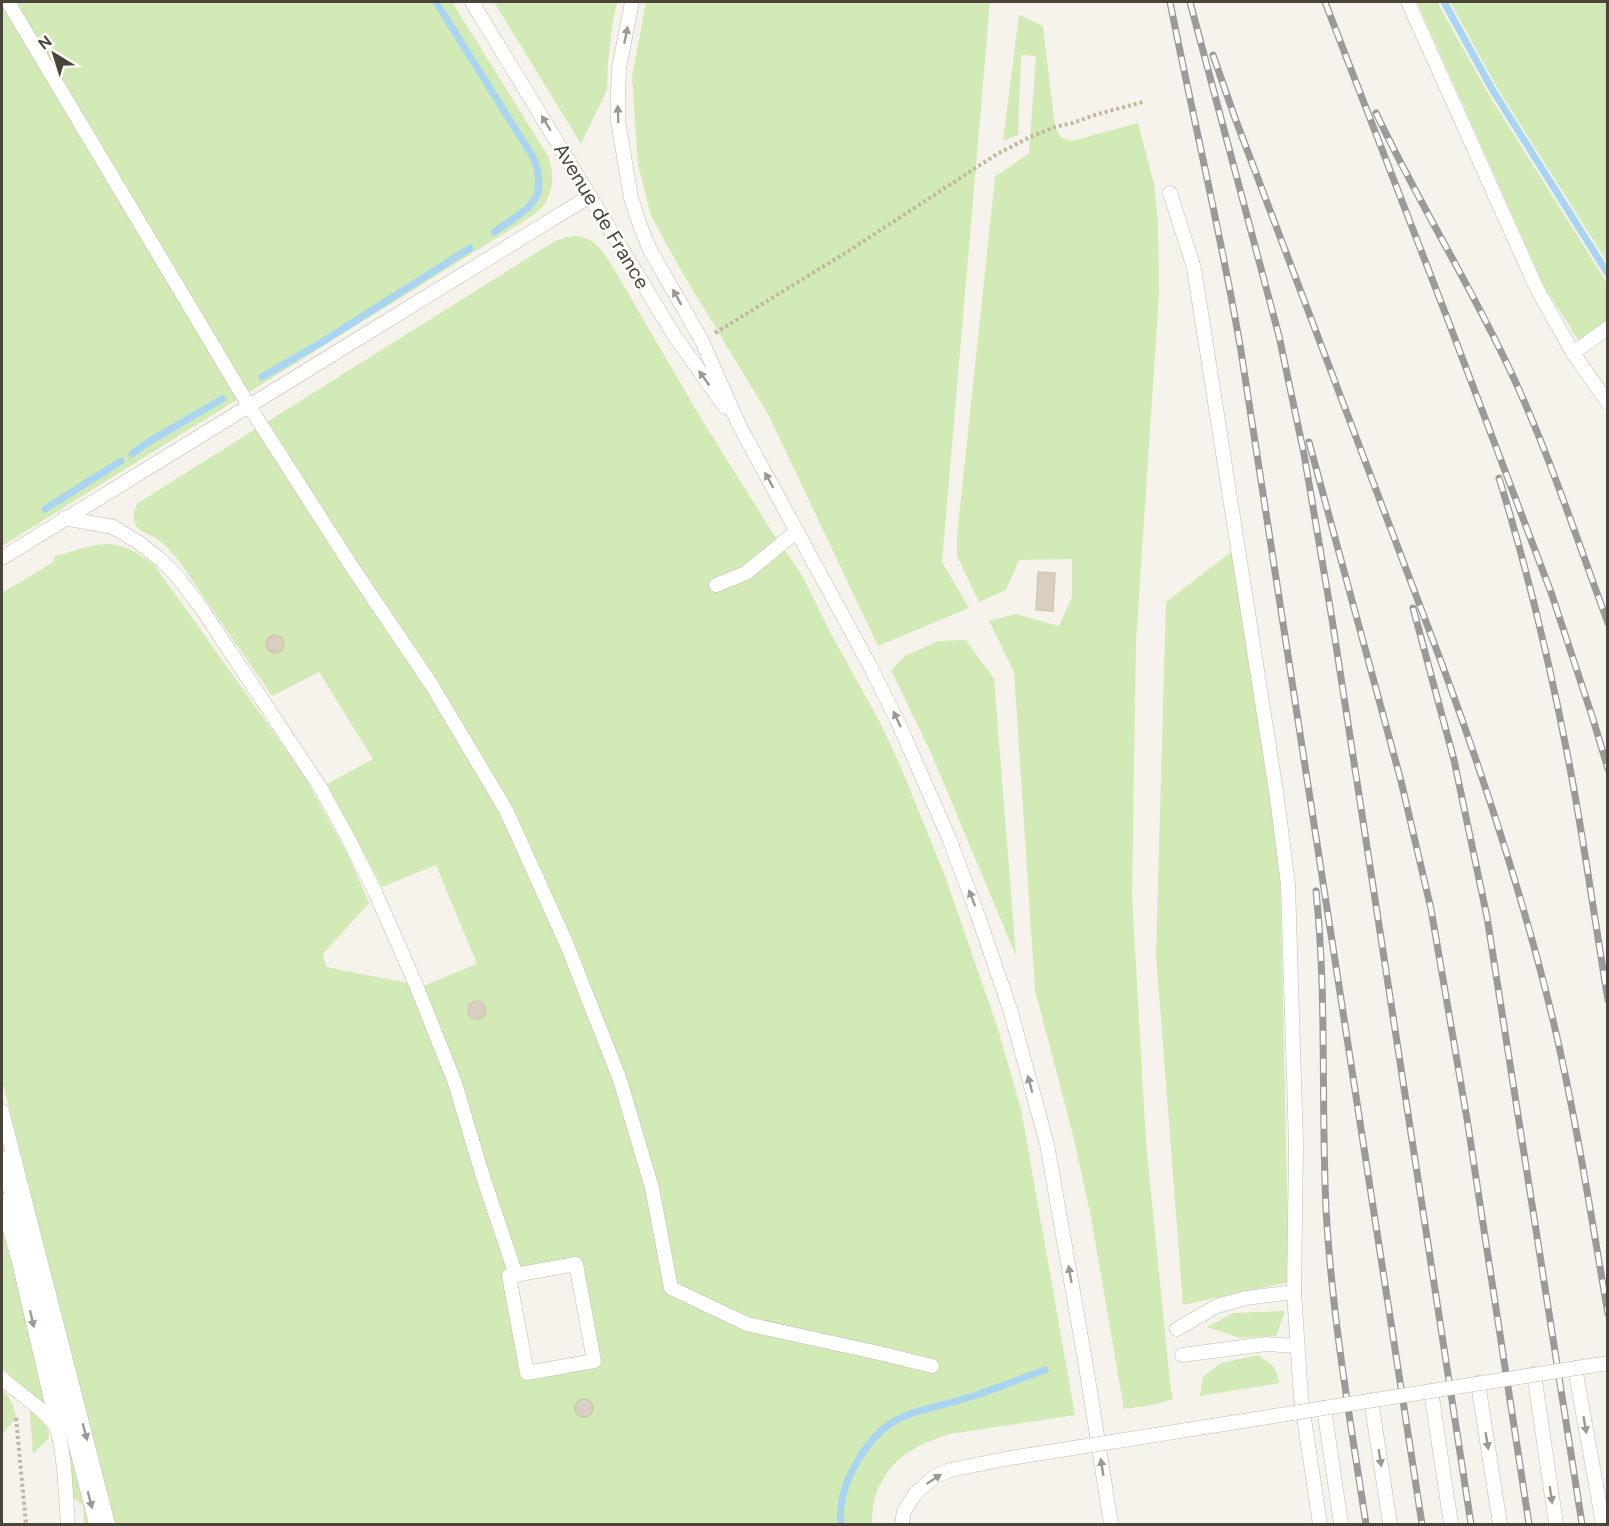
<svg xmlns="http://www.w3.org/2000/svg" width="1609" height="1526" font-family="'DM Sans',sans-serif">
<rect width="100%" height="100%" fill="#f6f3ec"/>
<g fill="#d2eab5" fill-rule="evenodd">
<path d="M2 2H452L548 156C555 173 554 196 539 210 535 214 529 217 524 221L2 546Z"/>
<polygon points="494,2 617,2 612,26 608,63 607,90 581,144"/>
<polygon points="646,2 990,2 942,562 969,608 878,646 769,416 682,272 651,216 638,165 632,77"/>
<polygon points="1417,2 1437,2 1489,95 1607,283 1607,321 1579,341 1545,288"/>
<polygon points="1450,2 1607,2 1607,262 1498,89"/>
<polygon points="1019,15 1043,26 1055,127 1061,137 1072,141 1138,123 1154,184 1158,223 1159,294 1136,641 1132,895 1146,1143 1170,1383 1173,1399 1153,1405 1124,1409 1090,1212 1073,1135 1035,990 1014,672 989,621 1015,614 1059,626 1072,597 1072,559 1019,560 1006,590 979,602 957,556 957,536 995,177 1029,153 1036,56 1021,55 1018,135 1003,141"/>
<path d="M576 236C598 239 603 252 614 269L699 415 767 524 803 577 830 632 881 724 902 770 945 876 997 1026 1021 1109 1075 1415 950 1434C905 1447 871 1473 872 1524H114L2 1080V593L52 563 56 556C103 543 113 534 155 566L302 772 349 857 369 903 323 954 326 967 423 986 477 964 436 865 382 887 327 784 373 759 319 672 272 696 184 568C176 557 168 547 157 539 151 535 140 532 136 526 132 519 134 509 138 503L555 241 567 237ZM576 1264 594 1361 527 1373 516 1275Z"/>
<polygon points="1234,550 1280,867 1289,1282 1183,1305 1156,954 1166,602"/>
<polygon points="966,640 994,679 1016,956 932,755 891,670 905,656 939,641"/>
<polygon points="2,1229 5,1232 46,1401 44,1404 2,1369"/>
<polygon points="1285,1311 1276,1336 1240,1338 1207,1327 1233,1313"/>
<polygon points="1258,1355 1274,1367 1280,1383 1200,1396 1203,1377 1221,1363"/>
<polygon points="52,1381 90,1524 84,1524 83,1505 70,1496 67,1442"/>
<path d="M2 1390C11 1397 15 1407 16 1418L2 1435Z"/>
<path d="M29 1406C38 1416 50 1424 49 1438L33 1454Z"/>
</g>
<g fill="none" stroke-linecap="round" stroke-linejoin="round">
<g stroke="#a9d4f2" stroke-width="7">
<path d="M436 2 533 157C551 202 526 209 494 232"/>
<polyline points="1444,2 1492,89 1608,274"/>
<polyline points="262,377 319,344 470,248"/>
<polyline points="132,454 147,443 222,399"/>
<polyline points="45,509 121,461"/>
<path d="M841 1524C841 1519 840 1512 841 1506 845 1476 867 1438 893 1422 915 1409 942 1406 967 1398 993 1390 1019 1379 1045 1370"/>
</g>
</g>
<g fill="#d8cfc1" stroke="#d3c7b4" stroke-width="1.5">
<polygon points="1038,572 1055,573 1053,611 1036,610"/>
<circle cx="275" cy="644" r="9"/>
<circle cx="477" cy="1010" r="9"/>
<circle cx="584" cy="1408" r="9"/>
</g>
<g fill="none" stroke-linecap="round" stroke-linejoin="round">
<defs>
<g id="service">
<polyline points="8,2 249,406 352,567 431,684 506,810 567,945 620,1080 652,1188 671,1288 747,1324 879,1353 932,1366"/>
<polyline points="472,2 674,335 725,407"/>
<polyline points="632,2 619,68 618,95 618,121 631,198 640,225 649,248 702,341 739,425 870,666 897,720 949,838 977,913 1010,1009 1047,1144 1086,1366 1111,1524"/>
<polyline points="1408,2 1537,289 1573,353 1608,403"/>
<polyline points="1170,193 1194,268 1277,798 1288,885 1296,1145 1294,1292"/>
<polyline points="1573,353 1608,328"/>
<polyline points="64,518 113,527 138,542 161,560 177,576 202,609 320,787 348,838 376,894 416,985 455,1083 483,1177 516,1275"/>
<polyline points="2,558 590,196"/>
<polyline points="716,585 746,573 797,531"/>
<polyline points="2,1111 108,1524"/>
<polyline points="2,1158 96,1524"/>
<polyline points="2,1201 19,1262 58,1430"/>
<polygon points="576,1264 594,1361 527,1373 509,1276"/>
<polyline points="1177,1329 1217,1306 1246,1298 1294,1292 1301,1398 1320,1524"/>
<polyline points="1182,1355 1266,1344 1296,1346"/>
<polyline points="1575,1368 1603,1524"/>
<polyline points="1534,1374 1556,1524"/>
<path d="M2 1378C18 1394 40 1405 54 1424 65 1438 66 1504 68 1524"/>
<polyline points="1478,1383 1500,1524"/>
<polyline points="1431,1391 1451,1524"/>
<polyline points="1371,1400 1390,1524"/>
<polyline points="1324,1408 1341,1524"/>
<polyline points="902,1524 904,1511 915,1494 934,1477 950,1470 1010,1458"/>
</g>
</defs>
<use href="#service" stroke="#c2bbae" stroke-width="15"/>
<g stroke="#c4b79f" stroke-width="4" stroke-dasharray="3 3" stroke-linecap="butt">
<polyline points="715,333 847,252 997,154 1030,137 1055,127 1072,123 1098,114 1143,102"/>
<polyline points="16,1418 26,1524"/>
</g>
<use href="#service" stroke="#fff" stroke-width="14"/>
<defs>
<g id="rail">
<path d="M1170 2C1193 118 1221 234 1241 351L1422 1524"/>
<polyline points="1190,2 1279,336 1304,454 1332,619 1471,1524"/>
<polyline points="1325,2 1446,315 1552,595 1593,719 1608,769"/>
<path d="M1213 55 1235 118 1439 656C1483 775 1523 896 1553 1020 1576 1117 1591 1216 1608 1314"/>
<path d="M1376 113C1417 200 1468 281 1509 368 1548 450 1576 537 1608 623"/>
<polyline points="1309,442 1401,781 1431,909 1467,1119 1529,1524"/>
<path d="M1499 478C1530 578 1554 681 1573 784 1586 856 1596 928 1608 1000"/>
<polyline points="1413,608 1454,760 1487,917 1582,1524"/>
<path d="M1316 891C1327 997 1321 1103 1326 1209 1332 1315 1350 1420 1366 1524"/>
</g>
</defs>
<use href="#rail" stroke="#9a9a9a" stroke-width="7"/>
<use href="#rail" stroke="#fff" stroke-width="4.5" stroke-dasharray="14" stroke-linecap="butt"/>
<defs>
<polyline id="service-bridge" points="1010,1458 1608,1363"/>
</defs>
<use href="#service-bridge" stroke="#c2bbae" stroke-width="15" stroke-linecap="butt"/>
<use href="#service-bridge" stroke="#fff" stroke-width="14"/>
</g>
<defs><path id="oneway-solid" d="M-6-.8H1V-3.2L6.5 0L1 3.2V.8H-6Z" transform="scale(1.5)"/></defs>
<g fill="#9c9892">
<use href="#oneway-solid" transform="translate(626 35) rotate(-79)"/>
<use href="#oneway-solid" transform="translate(618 114) rotate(-92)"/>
<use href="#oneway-solid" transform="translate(546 123) rotate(-121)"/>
<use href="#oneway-solid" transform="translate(677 297) rotate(-119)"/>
<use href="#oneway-solid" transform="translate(704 378) rotate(-126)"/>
<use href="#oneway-solid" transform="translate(769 480) rotate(-119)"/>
<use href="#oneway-solid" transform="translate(897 719) rotate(-115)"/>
<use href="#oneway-solid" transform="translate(972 898) rotate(-111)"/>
<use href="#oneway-solid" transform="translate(1030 1084) rotate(-105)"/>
<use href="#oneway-solid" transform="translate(1070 1274) rotate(-100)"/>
<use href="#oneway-solid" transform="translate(32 1319) rotate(77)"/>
<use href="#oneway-solid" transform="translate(1585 1425) rotate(80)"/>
<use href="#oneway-solid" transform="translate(85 1432) rotate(75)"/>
<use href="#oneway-solid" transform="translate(1487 1441) rotate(81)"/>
<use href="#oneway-solid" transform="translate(1380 1458) rotate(81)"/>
<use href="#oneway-solid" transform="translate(1102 1467) rotate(-99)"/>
<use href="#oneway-solid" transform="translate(934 1479) rotate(-33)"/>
<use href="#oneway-solid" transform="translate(1551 1495) rotate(82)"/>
<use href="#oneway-solid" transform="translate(90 1500) rotate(75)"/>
</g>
<g text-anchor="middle" stroke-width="4.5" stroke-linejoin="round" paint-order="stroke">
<g font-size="20" fill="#4b4439" stroke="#fff">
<text transform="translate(602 216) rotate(59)" y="7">Avenue de France</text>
</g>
</g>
<rect width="1609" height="1526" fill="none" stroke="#4b4439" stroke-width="6"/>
<g transform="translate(54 54) rotate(322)" stroke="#ffffff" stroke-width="4.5" paint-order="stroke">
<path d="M0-4.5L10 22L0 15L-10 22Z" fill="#4b4439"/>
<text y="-9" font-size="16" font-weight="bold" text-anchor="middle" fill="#4b4439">N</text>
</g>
</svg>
